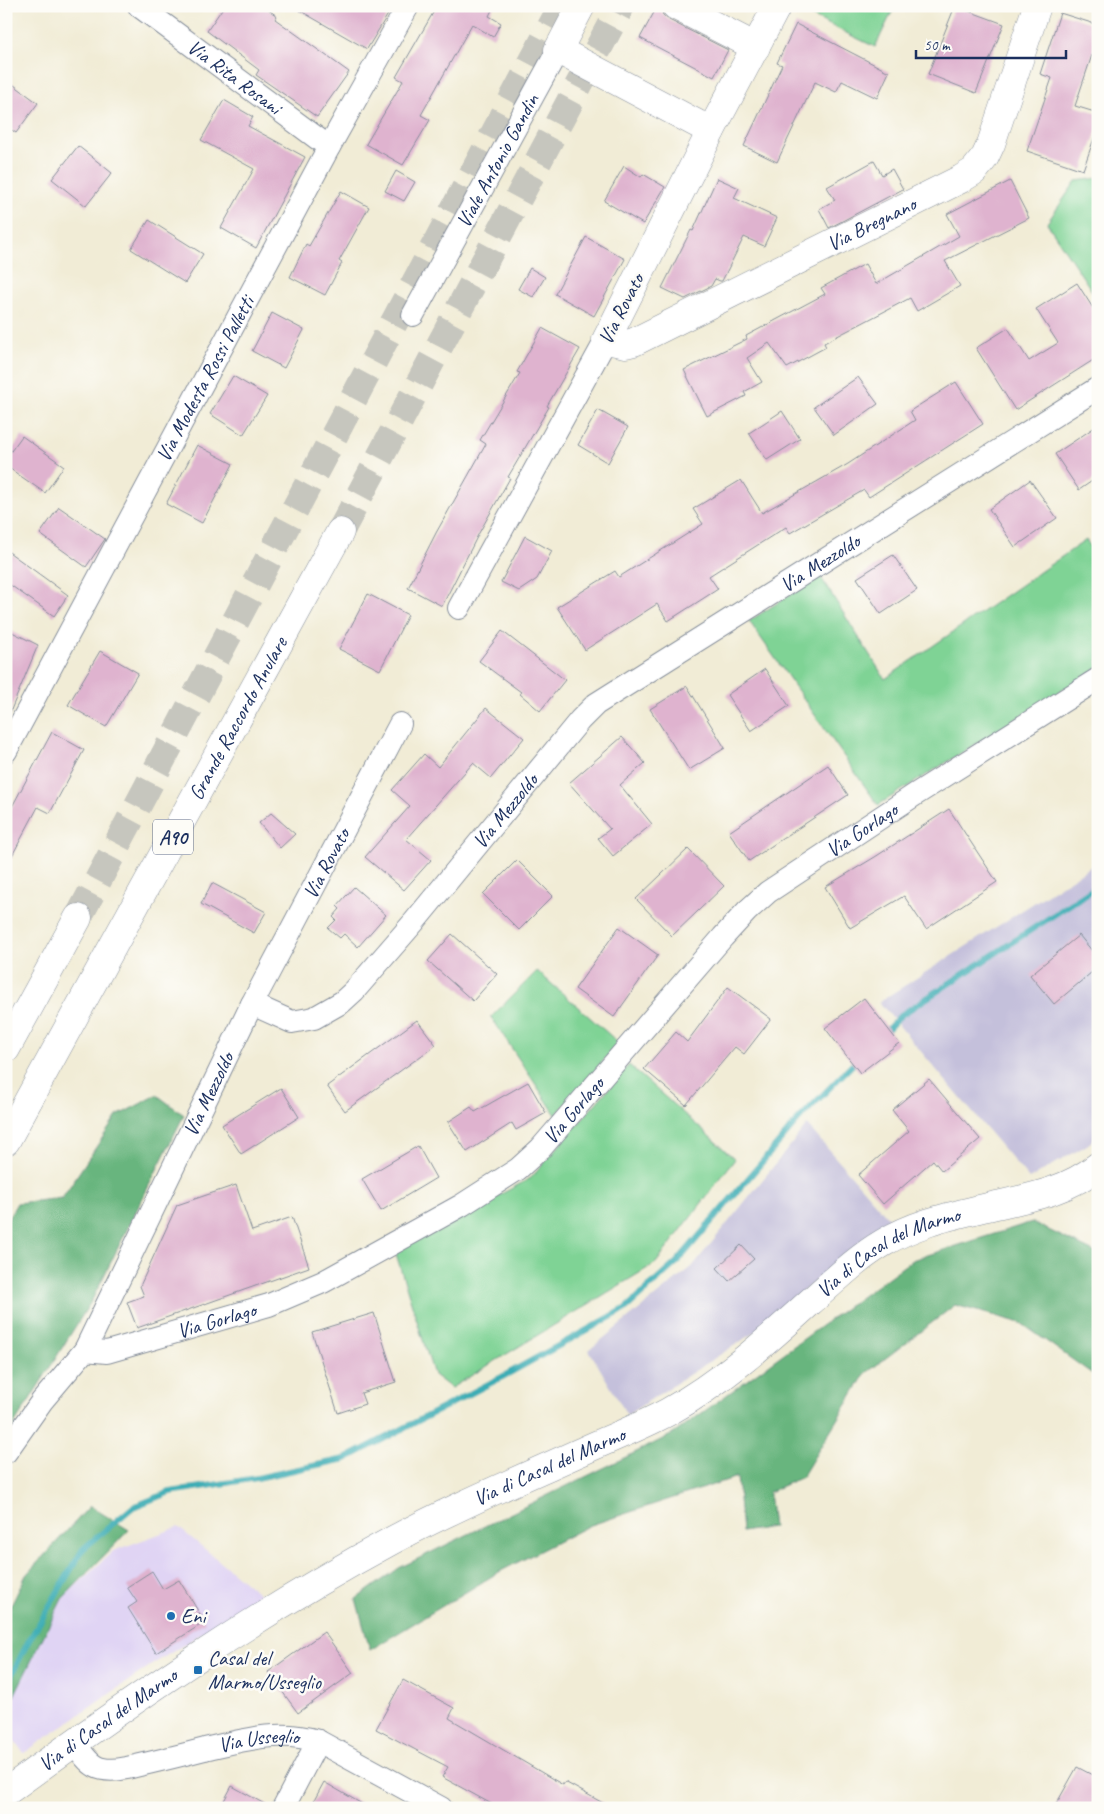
<svg xmlns="http://www.w3.org/2000/svg" width="1104" height="1814" font-family="Caveat,sans-serif">
<rect width="100%" height="100%" fill="#fdfcf7"/>
<filter id="ink" filterUnits="userSpaceOnUse"><feTurbulence type="fractalNoise" baseFrequency=".02" numOctaves="2"/><feDisplacementMap in="SourceGraphic" scale="10" xChannelSelector="R" yChannelSelector="G"/><feConvolveMatrix kernelMatrix="1 2 1 2 8 2 1 2 1" color-interpolation-filters="sRGB"/></filter>
<filter id="wash" filterUnits="userSpaceOnUse"><feTurbulence type="fractalNoise" baseFrequency=".0096" numOctaves="4" result="noise"/><feDisplacementMap in="SourceGraphic" scale="20" xChannelSelector="R" yChannelSelector="G"/><feGaussianBlur stdDeviation="1.12" result="paint"/><feColorMatrix in="noise" values="0 0 0 0 0 0 0 0 0 0 0 0 0 0 0 0 0 1.4 0 .05"/><feComposite in="paint" operator="in"/></filter>
<g filter="url(#wash)">
<rect width="100%" height="100%" fill="#f1ecd6"/>
<polygon fill="#e0d4f4" points="178,1527 262,1596 150,1666 24,1753 6,1732 6,1712 62,1599 113,1551"/>
<g fill="#c4c0db">
<polygon points="1098,862 1098,1136 1087,1145 1029,1179 879,1002"/>
<polygon points="807,1125 889,1219 755,1332 627,1415 589,1350 692,1267"/>
</g>
<g fill="#7fd395" stroke="#4d817a">
<polygon points="791,6 895,6 875,47"/>
<polygon points="1098,178 1098,300 1047,223 1076,181"/>
<polygon points="1086,540 1098,557 1098,668 878,805 749,621 820,576 885,679"/>
<polygon points="537,971 619,1043 556,1115 491,1017"/>
<polygon points="629,1065 735,1159 656,1263 451,1388 434,1375 395,1251 531,1178"/>
</g>
<g fill="#67b57e" stroke="#41726e">
<polygon points="157,1095 184,1115 92,1300 12,1428 6,1434 6,1222 17,1203 62,1198 117,1116"/>
<polygon points="1032,1222 1098,1254 1098,1378 1021,1323 955,1305 865,1374 802,1477 769,1492 773,1527 742,1532 737,1477 588,1526 499,1572 370,1650 356,1599 399,1568 673,1434 912,1260"/>
<polygon points="90,1506 129,1530 62,1599 6,1712 6,1616 26,1575"/>
</g>
<g fill="none" stroke-linecap="round" stroke-linejoin="round">
<g stroke="#3cadb5" stroke-width="6">
<polyline points="883,1034 901,1015 1098,886"/>
<polyline points="6,1686 27,1644 83,1549 133,1507 170,1492 257,1478 345,1459 502,1377 625,1309 677,1262 798,1120 858,1059"/>
</g>
</g>
<g id="blocks">
<g fill="#dfb3cf">
<polygon points="224,6 263,6 277,16 275,19 349,72 317,117 256,75 259,70 207,31"/>
<polygon points="292,6 393,6 367,49"/>
<polygon points="437,6 494,6 489,16 501,23 493,37 472,24 421,115 430,120 403,165 366,144 403,81 396,77"/>
<polygon points="955,6 1004,24 976,93 928,74"/>
<polygon points="657,7 661,9 663,15 669,20 728,50 714,77 640,38"/>
<polygon points="1060,13 1098,25 1098,37 1075,106 1098,113 1098,127 1083,170 1027,151 1052,78 1040,74"/>
<polygon points="796,24 889,72 877,98 842,81 836,92 815,82 777,162 744,146 782,65 777,63"/>
<polygon points="6,79 38,103 16,133 6,126"/>
<polygon points="224,100 253,117 248,126 305,157 256,248 221,228 254,169 201,140"/>
<polygon points="78,146 112,173 86,206 52,179"/>
<polygon points="874,161 882,175 892,169 903,189 829,228 819,209 835,200 827,187"/>
<polygon points="624,166 641,177 643,174 665,187 643,224 604,201"/>
<polygon points="396,171 415,182 404,201 385,191"/>
<polygon points="717,178 739,188 734,198 777,218 764,246 744,237 722,281 720,281 715,279 711,286 685,299 662,288 691,230 693,231"/>
<polygon points="1010,181 1029,218 945,261 960,286 917,311 910,298 824,343 826,347 787,368 769,343 747,358 762,382 744,392 746,396 707,416 684,370 747,339 746,336 825,294 821,288 865,264 876,284 959,236 947,214"/>
<polygon points="341,191 369,207 339,261 342,263 325,295 290,277 306,244 309,246"/>
<polygon points="149,220 203,254 185,283 131,249"/>
<polygon points="586,237 625,259 594,316 555,294"/>
<polygon points="530,268 545,277 533,297 518,289"/>
<polygon points="1077,283 1098,316 1098,357 1015,410 976,348 1008,328 1029,361 1058,343 1036,309"/>
<polygon points="272,313 304,330 284,368 252,351"/>
<polygon points="542,328 580,349 547,406 549,407 508,477 510,478 479,533 442,606 408,588 436,533 486,444 480,440 520,373 517,372"/>
<polygon points="233,376 267,396 243,435 210,414"/>
<polygon points="858,377 878,404 834,435 814,407"/>
<polygon points="956,382 983,424 869,497 864,490 790,533 786,527 709,576 718,589 668,621 657,604 585,650 557,607 615,571 619,577 703,524 693,509 741,480 762,513 848,464 915,420 910,411"/>
<polygon points="598,410 628,427 608,463 578,445"/>
<polygon points="782,411 800,439 767,460 749,433"/>
<polygon points="1098,425 1098,477 1079,490 1055,454"/>
<polygon points="22,436 64,466 45,493 6,466 6,458"/>
<polygon points="197,445 233,464 202,523 166,504"/>
<polygon points="1030,480 1057,518 1015,547 989,509"/>
<polygon points="59,507 105,539 86,567 40,534"/>
<polygon points="525,536 552,551 537,579 519,591 501,582"/>
<polygon points="6,550 68,595 54,616 6,582"/>
<polygon points="893,555 917,590 881,614 857,578"/>
<polygon points="368,594 408,615 380,670 339,649"/>
<polygon points="6,629 38,645 6,722"/>
<polygon points="502,631 565,680 540,711 520,694 521,692 479,661"/>
<polygon points="100,651 138,673 106,727 68,705"/>
<polygon points="765,669 789,706 751,731 727,695"/>
<polygon points="687,686 725,748 689,770 650,709"/>
<polygon points="486,708 524,738 491,778 473,763 406,839 431,860 404,890 365,857 410,806 392,790 424,754 438,767"/>
<polygon points="52,732 84,750 50,813 38,807 6,867 6,818"/>
<polygon points="622,737 645,763 620,785 652,824 613,856 598,838 610,829 569,783"/>
<polygon points="828,765 848,795 749,861 729,832"/>
<polygon points="949,809 997,882 926,929 904,896 850,928 825,887 875,857"/>
<polygon points="271,813 295,834 280,848 259,823"/>
<polygon points="688,849 724,886 672,936 636,899"/>
<polygon points="517,860 553,896 519,930 483,894"/>
<polygon points="212,883 266,912 254,933 201,904"/>
<polygon points="354,887 386,915 358,947 344,934 340,938 328,928 336,920 333,917 340,909 337,906"/>
<polygon points="619,927 658,955 614,1017 575,989"/>
<polygon points="452,934 497,974 473,1001 428,961"/>
<polygon points="1079,935 1098,958 1098,967 1054,1004 1030,975"/>
<polygon points="728,987 771,1019 744,1054 735,1047 686,1105 644,1069 676,1032 687,1042"/>
<polygon points="864,998 899,1043 860,1073 825,1028"/>
<polygon points="417,1020 436,1045 345,1111 327,1086"/>
<polygon points="929,1079 980,1139 942,1171 933,1160 883,1204 858,1175 909,1131 892,1110"/>
<polygon points="528,1082 546,1113 516,1130 512,1123 467,1152 448,1122 471,1107 475,1112"/>
<polygon points="281,1088 299,1117 241,1154 222,1125"/>
<polygon points="418,1146 436,1178 381,1211 362,1179"/>
<polygon points="236,1185 252,1231 292,1217 309,1267 137,1328 127,1302 144,1296 140,1286 177,1205"/>
<polygon points="741,1245 754,1259 729,1281 717,1268"/>
<polygon points="374,1313 396,1382 361,1393 365,1404 338,1413 312,1332"/>
<polygon points="152,1571 163,1589 179,1580 205,1622 156,1653 128,1608 137,1602 127,1587"/>
<polygon points="324,1632 353,1673 298,1713 268,1672"/>
<polygon points="403,1680 454,1708 449,1718 563,1785 565,1782 612,1808 499,1808 442,1777 448,1767 376,1729"/>
<polygon points="1077,1767 1098,1778 1098,1808 1054,1808"/>
<polygon points="324,1782 369,1808 310,1808"/>
<polygon points="232,1786 270,1807 270,1808 220,1808"/>
</g>
</g>
</g>
<g filter="url(#ink)">
<use href="#blocks" fill-opacity="0" stroke="#868e9a" stroke-width="1"/>
<g fill="none" stroke-linecap="round" stroke-linejoin="round">
<g stroke="#c6c6be" stroke-width="28" stroke-dasharray="28 14" stroke-linecap="butt">
<polyline points="340,532 621,6"/>
<polyline points="78,918 562,6"/>
</g>
<defs>
<g id="minor">
<path id="s1" d="M139 6 329 147"/>
<path id="s2" d="M413 315 558 50"/>
<polyline points="459,608 606,340"/>
<path id="s3" d="M6 751 329 147 408 6"/>
<path id="s4" d="M252 1004 400 724"/>
<path id="s5" d="M85 1350 252 1004 292 1022 314 1018 342 1002 354 991 414 922 580 720 596 704 1098 388"/>
<path id="s6" d="M6 1452 42 1401 85 1350 107 1352 269 1305 323 1282 462 1205 518 1169 541 1148 723 937 747 911 768 892 916 794 1098 679"/>
<path id="s7" d="M74 1742C90 1766 97 1774 127 1768 153 1762 179 1756 205 1749 243 1740 279 1729 318 1741L441 1808"/>
<polyline points="283,1808 318,1741"/>
</g>
<g id="tertiary">
<polyline points="581,6 558,50 711,131"/>
<polyline points="676,6 756,47"/>
<path id="s8" d="M777 6 711 131 606 340 626 344 634 342 961 179 974 171 985 157 991 144 1037 6"/>
</g>
<g id="secondary">
<path id="s9" d="M6 1792C129 1702 256 1614 391 1541 454 1507 521 1479 587 1449 614 1437 642 1426 668 1412 720 1383 765 1343 809 1303 833 1282 856 1259 883 1243 912 1225 946 1217 979 1209 1020 1199 1064 1194 1098 1166"/>
</g>
<g id="motorway">
<polyline points="6,1049 78,918"/>
<path id="s10" d="M6 1141 340 532"/>
</g>
</defs>
<use href="#minor" stroke="#868e9a" stroke-width="24"/>
<use href="#tertiary" stroke="#868e9a" stroke-width="29"/>
<use href="#secondary" stroke="#868e9a" stroke-width="29"/>
<use href="#motorway" stroke="#868e9a" stroke-width="29"/>
<use href="#minor" stroke="#fff" stroke-width="22"/>
<use href="#tertiary" stroke="#fff" stroke-width="28"/>
<use href="#secondary" stroke="#fff" stroke-width="28"/>
<use href="#motorway" stroke="#fff" stroke-width="28"/>
</g>
</g>
<g fill="#1f6fb2" stroke="#fdfcf7" stroke-width="2">
<circle cx="171" cy="1616" r="5"/>
<rect x="193" y="1665" width="10" height="10" rx="2.5"/>
</g>
<g text-anchor="middle" stroke-width="5" stroke-linejoin="round" paint-order="stroke">
<rect fill="#fdfcf7" stroke="#5f6c8c" stroke-width="1" x="153" y="819.5" width="40" height="35" rx="4"/>
<g font-size="20" font-weight="bold" fill="#1b2f5e">
<text x="173" y="844">A90</text>
</g>
<g font-size="21" fill="#1b2f5e" stroke="#fdfcf7">
<text dy="7" stroke="none"><textPath href="#s1" startOffset="119">Via Rita Rosani</textPath></text>
<text dy="7" stroke="none"><textPath href="#s2" startOffset="176">Viale Antonio Gandin</textPath></text>
<text dy="7" stroke="none"><textPath href="#s8" startOffset="669">Via Bregnano</textPath></text>
<text transform="translate(621 309) rotate(-63)" y="7">Via Rovato</text>
<text dy="7" stroke="none"><textPath href="#s3" startOffset="422">Via Modesta Rossi Palletti</textPath></text>
<text dy="7" stroke="none"><textPath href="#s5" startOffset="1139">Via Mezzoldo</textPath></text>
<text dy="7" stroke="none"><textPath href="#s10" startOffset="482">Grande Raccordo Anulare</textPath></text>
<text dy="7" stroke="none"><textPath href="#s5" startOffset="734">Via Mezzoldo</textPath></text>
<text dy="7" stroke="none"><textPath href="#s6" startOffset="1090">Via Gorlago</textPath></text>
<text dy="7" stroke="none"><textPath href="#s4" startOffset="159">Via Rovato</textPath></text>
<text dy="7" stroke="none"><textPath href="#s5" startOffset="284">Via Mezzoldo</textPath></text>
<text dy="7" stroke="none"><textPath href="#s6" startOffset="685">Via Gorlago</textPath></text>
<text dy="7" stroke="none"><textPath href="#s9" startOffset="1040">Via di Casal del Marmo</textPath></text>
<text dy="7" stroke="none"><textPath href="#s6" startOffset="265">Via Gorlago</textPath></text>
<text dy="7" stroke="none"><textPath href="#s9" startOffset="635">Via di Casal del Marmo</textPath></text>
<text dy="7" stroke="none"><textPath href="#s9" startOffset="125">Via di Casal del Marmo</textPath></text>
<text dy="7" stroke="none"><textPath href="#s7" startOffset="200">Via Usseglio</textPath></text>
</g>
<g font-size="21" fill="#1b2f5e" stroke="#fdfcf7" text-anchor="start">
<text x="181" y="1623">Eni</text>
<text x="208" y="1665">Casal del<tspan x="208" dy="24">Marmo/Usseglio</tspan></text>
</g>
</g>
<rect width="1104" height="1814" fill="none" stroke="#fdfcf7" stroke-width="25"/>
<path d="M916 50v8h150v-8" fill="none" stroke="#1b2f5e" stroke-width="2.5"/>
<text x="924" y="50" font-size="15" fill="#1b2f5e" stroke="#fdfcf7" stroke-width="4" paint-order="stroke">50 m</text>
</svg>
